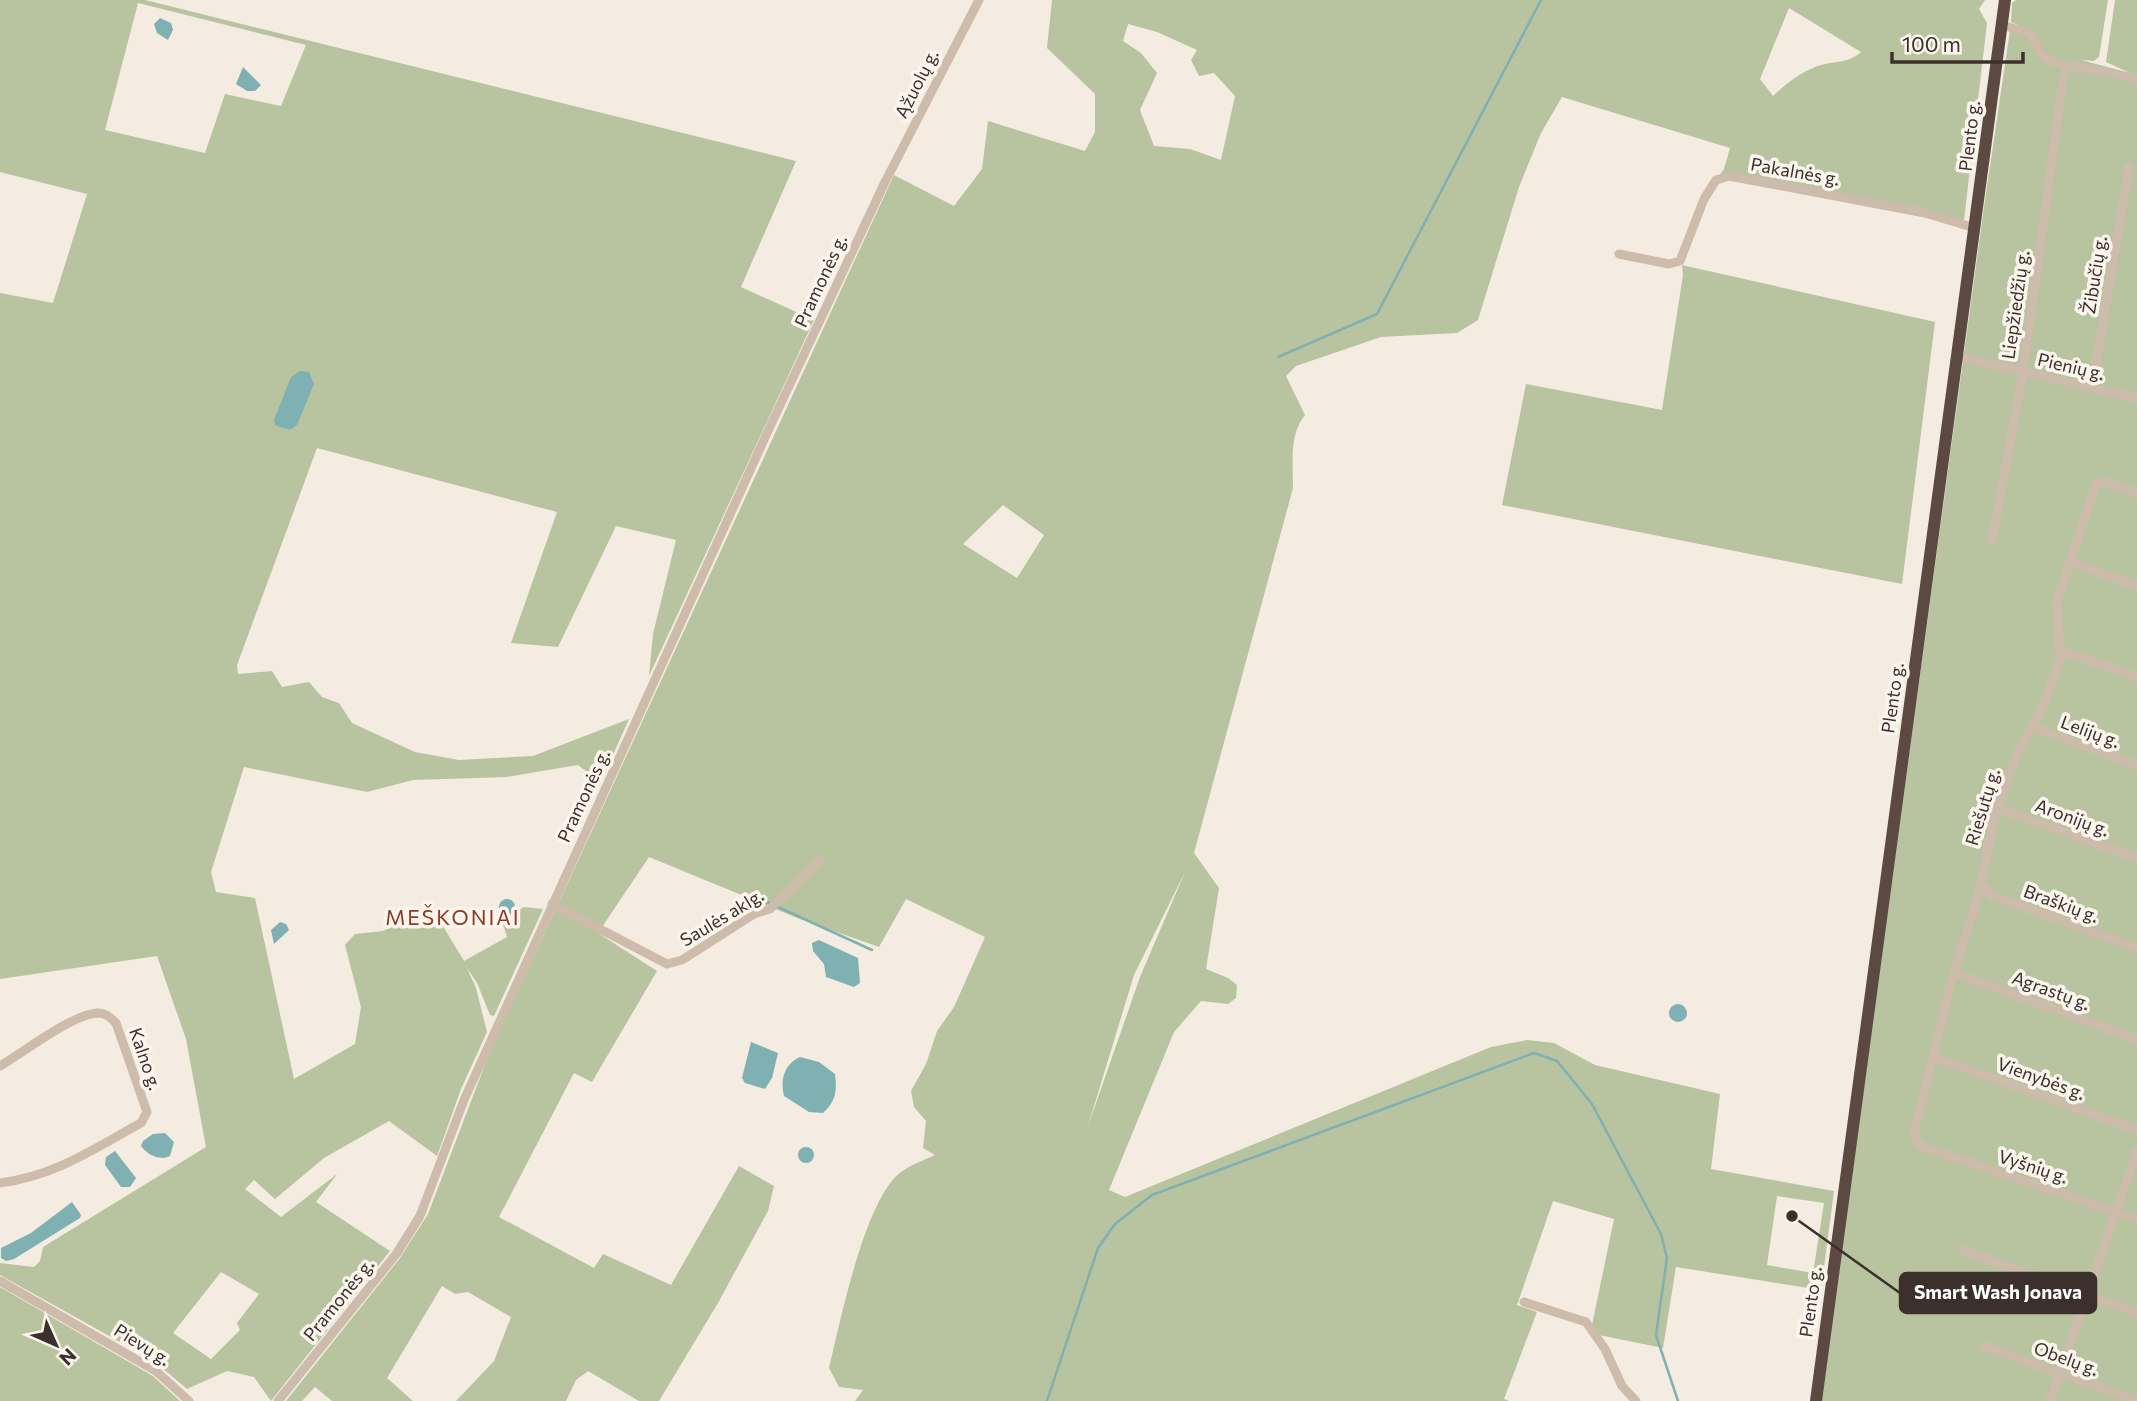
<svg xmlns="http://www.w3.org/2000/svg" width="2137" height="1401" font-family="Commissioner,sans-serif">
<rect width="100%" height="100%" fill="#f4ebe1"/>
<g fill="#b8c4a0" fill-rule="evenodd">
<path d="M0 0H145L796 161 741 287 814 320 649 676 653 634 676 540 616 526 558 647 511 643 557 512 317 448 237 665 238 674 272 671 282 687 309 682 322 697 339 703 352 723 415 752 459 760 533 756 629 719 599 786 595 778 578 765 507 777 413 780 367 792 244 767 211 872 216 892 255 898 294 1079 355 1044 361 1007 345 945 355 934 383 931 428 909 435 913 464 961 507 937 502 921 524 907 543 909 494 1016 490 1015 477 983 467 968 476 988 487 1032 461 1089 437 1156 389 1121 324 1158 275 1199 254 1180 245 1189 281 1217 337 1174 316 1202 390 1251 271 1401 254 1377 227 1371 187 1389 154 1361 0 1275V1263L34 1267 40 1261 43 1247 206 1147 186 1039 157 956 0 979V293L53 303 87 194 0 172ZM138 3 306 45 281 106 225 94 205 153 105 130ZM221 1272 259 1294 237 1323 240 1330 211 1359 173 1333Z"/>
<path d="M1052 0H1985L1979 9 1987 23 1964 220 1961 224 1729 176 1716 180 1724 169 1730 148 1562 97 1541 133 1519 187 1478 320 1457 333 1381 337 1296 366 1286 376 1305 415C1289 434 1293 464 1293 488L1194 853 1219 888 1206 969 1228 978 1237 985 1236 998 1228 1004 1201 1001 1174 1032 1109 1190 1125 1197 1491 1047 1527 1040 1554 1043 1595 1065 1720 1094 1711 1169 1834 1191 1821 1290 1676 1267 1663 1348 1599 1335 1592 1325 1614 1219 1553 1201 1517 1305 1537 1312 1504 1399 1509 1401H855L863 1390 839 1387 829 1368C840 1323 865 1198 901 1172 911 1165 924 1160 935 1155L923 1148 926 1121 914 1107 911 1091 926 1064 937 1031 954 1007 985 937 906 899 879 947 800 919 649 857 598 933 657 971 592 1082 574 1073 499 1217 594 1268 603 1254 671 1285 739 1166 774 1186 768 1211 718 1303 659 1401H639L588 1371 576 1380 566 1401H456L494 1361 511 1317 468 1292 455 1294 442 1286 387 1378 413 1401H332L315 1387 302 1401H286L400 1258 428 1214 489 1054 894 175 954 206 982 169 988 121 1085 151 1095 132V94L1047 48ZM1789 8 1861 52C1847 65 1832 60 1815 67 1798 74 1786 84 1773 96L1760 79ZM1128 24 1157 32 1197 50 1191 60 1199 76 1214 73 1235 96 1221 160 1190 149 1154 146 1140 110 1157 73 1141 53 1123 41ZM1003 505 1044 535 1017 578 963 544ZM1185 872 1140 977 1088 1126 1134 975ZM1777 1196 1824 1203 1813 1273 1767 1265Z"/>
<polygon points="2016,0 2108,0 2099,57 2094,61 2081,60 2130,73 2106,62 2115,0 2137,0 2137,1401 1821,1401 1984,207 2010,30 2018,25 2011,22 2012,3"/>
<polygon points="1682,265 1935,322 1902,584 1502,505 1526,384 1662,410 1683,275"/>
<polygon points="0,1287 153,1376 180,1401 0,1401"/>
</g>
<g fill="#7fb0b2">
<polygon points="160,18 171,23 173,30 168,40 157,33 154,24"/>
<polygon points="243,67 261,85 255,91 247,91 236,84"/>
<polygon points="300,371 309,372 314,384 297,425 290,430 275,425 274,420 291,377"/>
<circle cx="507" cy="907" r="8"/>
<polygon points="280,922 286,924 289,930 274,944 271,930"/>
<polygon points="819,940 858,958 860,983 854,987 826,977 824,964 813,951 812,943"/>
<circle cx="1678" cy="1013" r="9"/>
<polygon points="751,1042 778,1053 772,1078 765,1089 745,1083 742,1078"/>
<path d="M800 1057 819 1062 835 1074C837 1091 836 1101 823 1113L809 1112 784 1096C780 1079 784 1065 800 1057Z"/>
<path d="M165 1133 174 1142 170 1156C159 1161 148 1155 141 1146L143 1141 153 1134Z"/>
<circle cx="806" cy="1155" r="8"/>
<polygon points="115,1151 136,1178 130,1187 121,1187 105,1165 106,1157"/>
<polygon points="72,1202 81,1215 80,1218 14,1259 6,1261 1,1258 1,1248 31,1233"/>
</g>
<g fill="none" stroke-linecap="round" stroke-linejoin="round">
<g stroke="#7fb0b2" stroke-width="2.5">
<polyline points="1278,357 1377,314 1541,0"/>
<polyline points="778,907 872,950"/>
<polyline points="743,909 748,911 765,902 771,903"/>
<polyline points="1047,1401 1098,1248 1115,1224 1152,1195 1534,1053 1557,1061 1592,1104 1661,1234 1667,1258 1656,1335 1678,1401"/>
</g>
<g stroke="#cdbbac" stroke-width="9">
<path d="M2002 25 2029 33C2036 40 2037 51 2044 57 2057 68 2114 70 2137 80"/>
<polyline points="1619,254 1669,264 1680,261 1704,199 1716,180 1729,176 1925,213 1975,228"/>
<polyline points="1958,357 2137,398"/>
<polyline points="2092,388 2129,167"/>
<polyline points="2137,493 2103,481 2096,484 2057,600 2060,659 2042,709 2017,753 1997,808 1978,896 1951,982 1914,1134 1920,1146 2137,1219"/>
<polyline points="1992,541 2023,372 2064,72"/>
<polyline points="2070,562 2137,586"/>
<polyline points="2060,650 2137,677"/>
<polyline points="2033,727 2137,765"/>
<polyline points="1997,808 2137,858"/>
<polyline points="1979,883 1991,895 2137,948"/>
<polyline points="552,904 667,964 682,960 754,914 770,909 821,859"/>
<polyline points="1954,973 2137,1039"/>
<polyline points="1934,1057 2137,1130"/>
<path d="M0 1066C24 1052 71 1015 97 1013 106 1013 110 1017 116 1023L147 1112 141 1123C93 1149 55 1176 0 1183"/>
<polyline points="1963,1250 2137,1313"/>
<polyline points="0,1281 156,1371 189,1401"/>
<polyline points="1524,1302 1586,1322 1605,1349 1622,1386 1636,1401"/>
<polyline points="1984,1346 2137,1401"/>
<polyline points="278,1401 397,1253 420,1216 464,1100 767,433 885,182 979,0"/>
<polyline points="2050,1401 2137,1151"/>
</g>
<polyline stroke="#5c4a42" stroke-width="12" points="1816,1401 2005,0"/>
</g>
<g text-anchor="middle" stroke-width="7" stroke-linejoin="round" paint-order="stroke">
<g font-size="18" fill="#3b302b" stroke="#fbf5ee">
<text transform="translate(917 84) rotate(-63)" y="6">Ąžuolų g.</text>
<text transform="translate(1970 136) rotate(-83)" y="6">Plento g.</text>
<text transform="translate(1795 172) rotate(10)" y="6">Pakalnės g.</text>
<text transform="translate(2095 275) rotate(-81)" y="6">Žibučių g.</text>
<text transform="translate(821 281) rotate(-65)" y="6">Pramonės g.</text>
<text transform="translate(2016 305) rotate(-82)" y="6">Liepžiedžių g.</text>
<text transform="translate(2071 367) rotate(13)" y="6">Pienių g.</text>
<text transform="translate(1893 698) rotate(-82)" y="6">Plento g.</text>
<text transform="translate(2090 732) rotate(20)" y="6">Lelijų g.</text>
<text transform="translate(584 796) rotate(-65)" y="6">Pramonės g.</text>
<text transform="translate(1983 807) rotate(-73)" y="6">Riešutų g.</text>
<text transform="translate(2072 818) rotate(20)" y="6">Aronijų g.</text>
<text transform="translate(2061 904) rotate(20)" y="6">Braškių g.</text>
<text transform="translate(722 918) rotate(-31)" y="6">Saulės aklg.</text>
<text transform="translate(2051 991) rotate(20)" y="6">Agrastų g.</text>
<text transform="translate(145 1059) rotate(71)" y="6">Kalno g.</text>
<text transform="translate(2041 1079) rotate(20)" y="6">Vienybės g.</text>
<text transform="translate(2033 1167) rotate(18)" y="6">Vyšnių g.</text>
<text transform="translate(339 1300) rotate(-51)" y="6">Pramonės g.</text>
<text transform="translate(1811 1302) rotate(-82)" y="6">Plento g.</text>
<text transform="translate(142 1345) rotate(32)" y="6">Pievų g.</text>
<text transform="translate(2066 1359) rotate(20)" y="6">Obelų g.</text>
</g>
<g font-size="21" letter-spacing="2" fill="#8c3b22" stroke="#fbf5ee">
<text x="453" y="925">MEŠKONIAI</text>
</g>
</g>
<path fill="none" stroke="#3b302b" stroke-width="2.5" d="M1792 1216L1900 1293"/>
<circle fill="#3b302b" stroke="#fbf5ee" stroke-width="2.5" cx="1792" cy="1216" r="7"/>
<rect fill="#3b302b" stroke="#3b302b" stroke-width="2.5" x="1900" y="1273" width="196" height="40" rx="7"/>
<g font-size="19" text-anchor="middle" font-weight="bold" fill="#fff">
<text x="1998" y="1299">Smart Wash Jonava</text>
</g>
<g transform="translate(56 1345) rotate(135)" stroke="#fbf5ee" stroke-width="5" paint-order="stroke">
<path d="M0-5L12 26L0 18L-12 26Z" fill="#3b302b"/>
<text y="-10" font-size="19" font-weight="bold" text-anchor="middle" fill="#3b302b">N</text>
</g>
<path d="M1892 52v10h131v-10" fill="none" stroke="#3b302b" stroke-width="3.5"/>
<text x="1902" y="52" font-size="21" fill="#3b302b" stroke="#fbf5ee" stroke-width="5" paint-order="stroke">100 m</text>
</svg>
